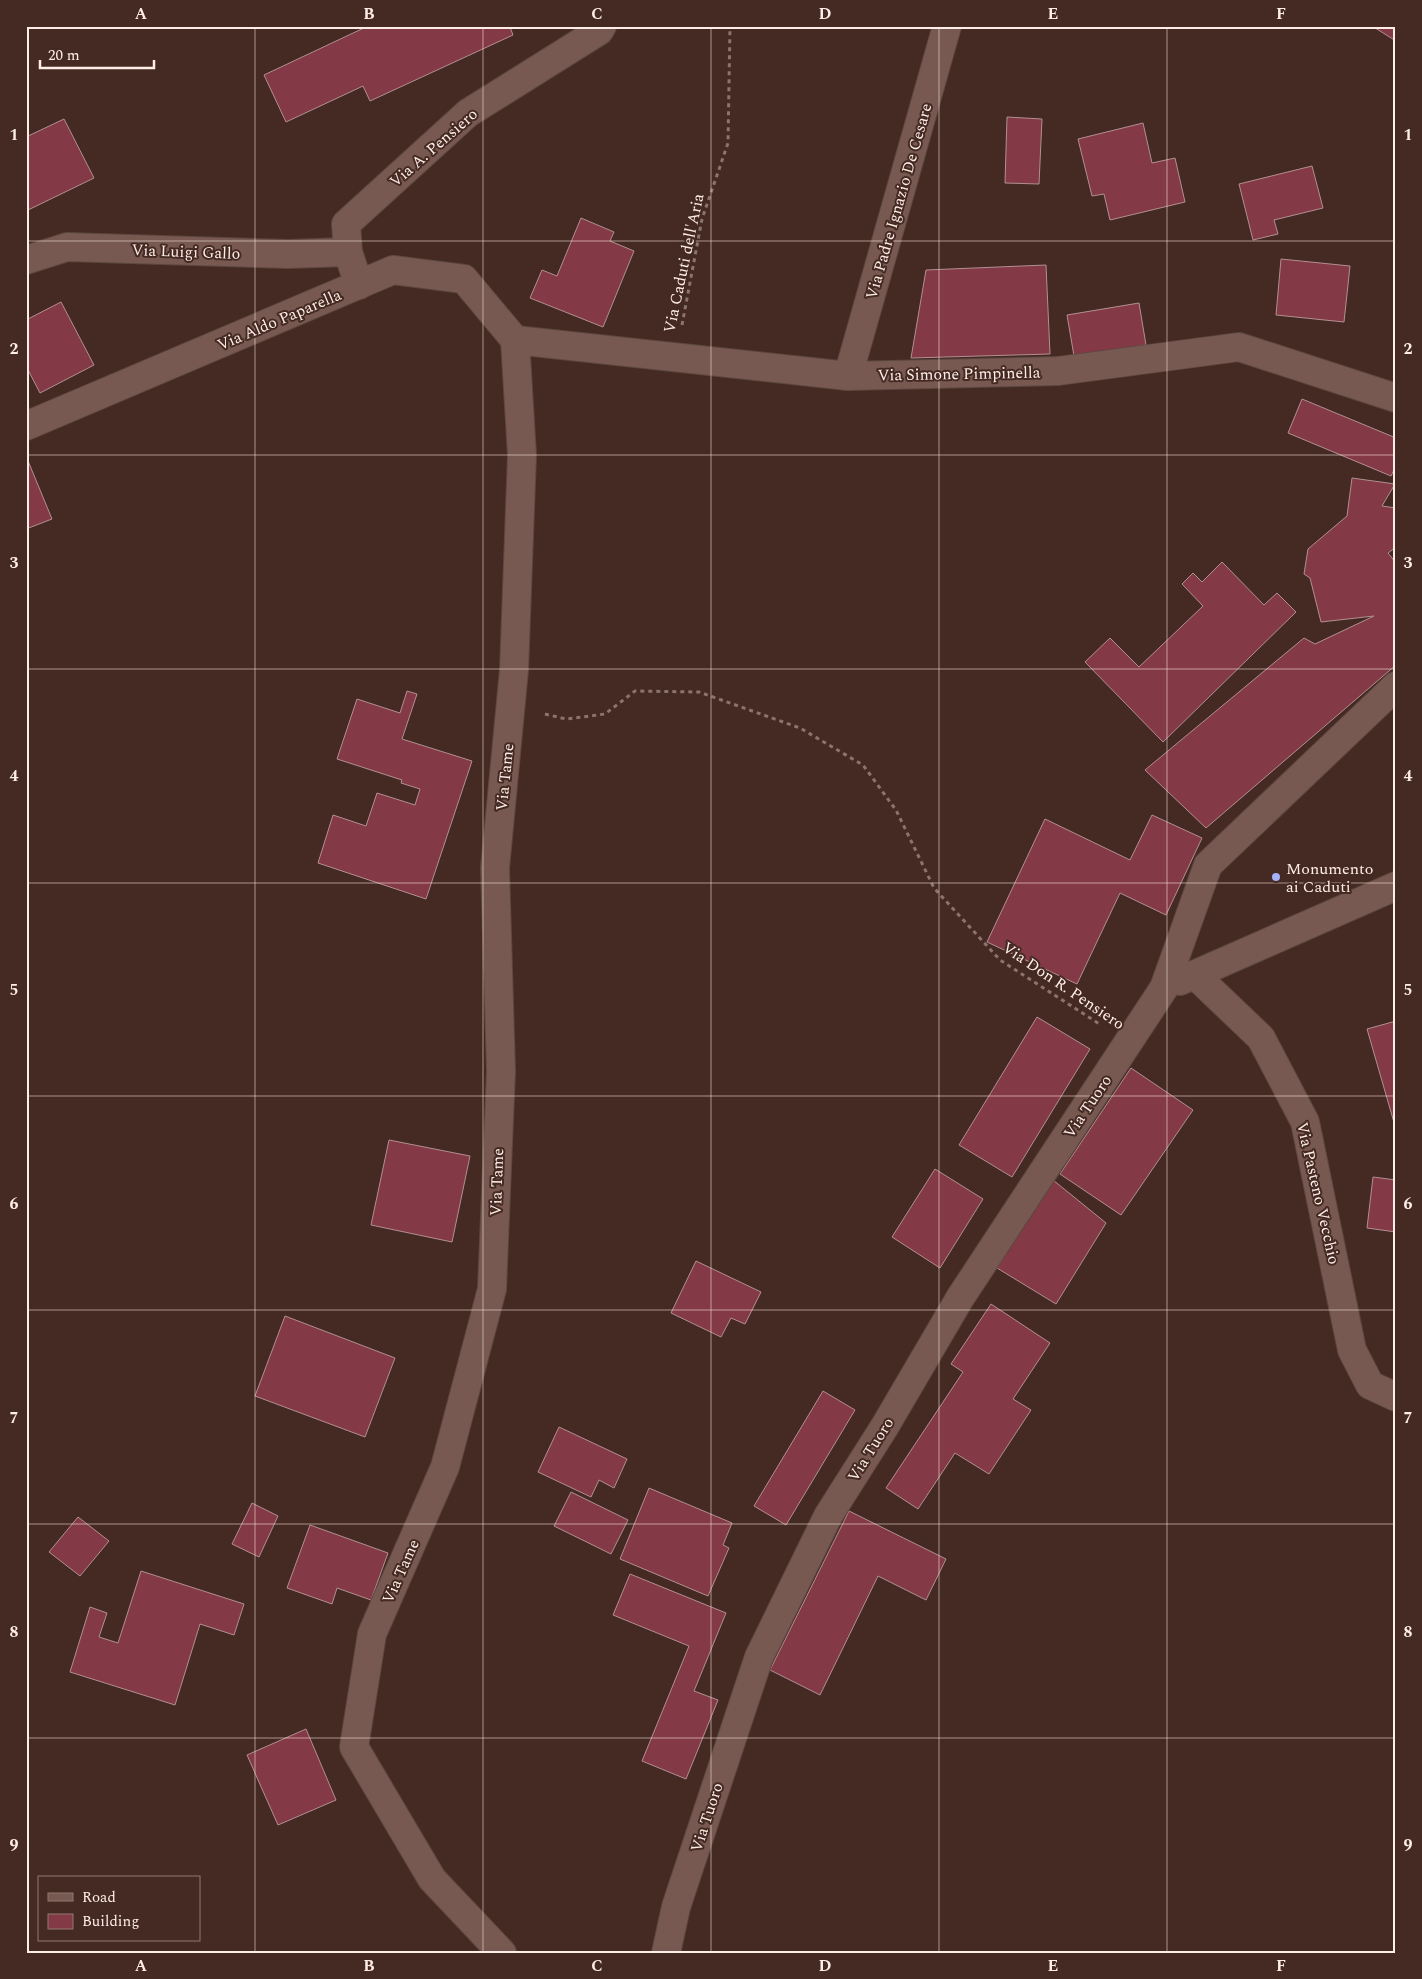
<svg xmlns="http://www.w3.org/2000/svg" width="1422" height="1979" font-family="Spectral,serif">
<rect width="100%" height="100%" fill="#442a22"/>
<g fill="#843a46" stroke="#b28f93">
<polygon points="368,26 512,26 510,27 513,35 370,101 363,86 286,122 264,75"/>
<polygon points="1372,26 1396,26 1396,41"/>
<polygon points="1007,117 1042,119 1039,184 1005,183"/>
<polygon points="64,119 94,178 26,211 26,137"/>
<polygon points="1143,123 1152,163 1175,158 1185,202 1110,220 1104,194 1092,196 1078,139"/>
<polygon points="1312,166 1323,208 1274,220 1278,234 1253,240 1239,184"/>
<polygon points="581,218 614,232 610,241 634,251 603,327 530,298 542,270 557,276"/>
<polygon points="1281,259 1350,266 1344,322 1276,315"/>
<polygon points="1046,265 1050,354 911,358 926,270"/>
<polygon points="61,302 94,365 40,393 26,366 26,320"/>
<polygon points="1139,303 1146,345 1074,356 1067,315"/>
<polygon points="1302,399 1396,438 1396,466 1391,476 1288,433"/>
<polygon points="26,456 52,519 26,529"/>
<polygon points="1352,478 1395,484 1382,506 1396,508 1396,547 1388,553 1396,563 1396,665 1206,828 1145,770 1304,638 1315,644 1374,616 1321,622 1310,578 1304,574 1308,549 1347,516"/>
<polygon points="1222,562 1264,605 1277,593 1296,612 1163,742 1085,662 1110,638 1139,667 1203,606 1182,584 1193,573 1202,582"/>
<polygon points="407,691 417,694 402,739 472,761 426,899 318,863 333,815 366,826 377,793 415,805 420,789 401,783 402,780 337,759 357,699 400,713"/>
<polygon points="1152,815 1202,838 1166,915 1120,893 1077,984 987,942 1045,819 1130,860"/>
<polygon points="1037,1017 1090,1049 1012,1177 959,1145"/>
<polygon points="1396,1021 1396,1126 1395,1126 1367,1029"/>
<polygon points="1131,1068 1193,1110 1121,1215 1060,1174"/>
<polygon points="389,1140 470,1156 452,1242 371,1225"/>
<polygon points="935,1169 983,1199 940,1268 892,1237"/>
<polygon points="1373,1177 1396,1180 1396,1232 1367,1228"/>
<polygon points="1053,1180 1106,1223 1056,1304 997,1268"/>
<polygon points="696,1261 761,1292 745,1324 731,1318 721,1337 671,1313"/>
<polygon points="991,1304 1050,1343 1013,1399 1031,1410 989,1474 955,1453 918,1509 886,1488 963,1372 951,1364"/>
<polygon points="285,1316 395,1358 365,1437 255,1396"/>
<polygon points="823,1391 855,1410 786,1525 754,1506"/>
<polygon points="559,1427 627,1459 614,1488 599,1480 591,1497 538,1472"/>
<polygon points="649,1488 732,1523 723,1545 729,1548 708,1596 620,1559"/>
<polygon points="571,1492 628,1520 611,1554 554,1526"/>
<polygon points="252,1503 278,1516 259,1557 232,1544"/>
<polygon points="849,1511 946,1559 926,1600 878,1576 820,1695 770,1670"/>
<polygon points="78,1517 109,1541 80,1576 49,1552"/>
<polygon points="310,1525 388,1553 371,1600 337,1588 332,1604 287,1588"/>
<polygon points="141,1571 244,1604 234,1635 200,1624 175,1705 70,1672 90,1607 107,1613 99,1637 118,1643"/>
<polygon points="630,1574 726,1613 694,1691 718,1700 686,1779 642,1761 689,1646 613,1615"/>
<polygon points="306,1729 336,1800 278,1825 247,1755"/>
</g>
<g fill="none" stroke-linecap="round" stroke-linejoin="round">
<defs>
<g id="minor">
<polyline points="26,260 67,247 288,254 348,252"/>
<polyline points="359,285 348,252 346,224 468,113 599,31 602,26"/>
<polyline points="515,340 848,376 1058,371 1239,347 1396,398"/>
<polyline points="848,376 947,26"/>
<polyline points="26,426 393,270 464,279 515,340"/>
<polyline points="1195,975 1261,1038 1305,1122 1352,1350 1370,1385 1396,1397"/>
<polyline points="1180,981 1396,886"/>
<polyline points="502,1953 432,1879 354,1747 372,1634 445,1467 492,1289 501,1071 495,868 514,670 522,455 515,340"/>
<polyline points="666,1953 676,1907 759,1657 828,1516 885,1426 960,1298 1164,988 1208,865 1396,686"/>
</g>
</defs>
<use href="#minor" stroke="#5c4740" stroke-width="30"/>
<g stroke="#8b746d" stroke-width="3" stroke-dasharray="4 4" stroke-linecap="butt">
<polyline points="682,325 702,219 728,143 730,26"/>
<polyline points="545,714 566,719 605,714 635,691 699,692 800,728 863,765 896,810 934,888 1000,960 1101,1025"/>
</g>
<use href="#minor" stroke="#775951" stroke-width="28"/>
</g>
<path fill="none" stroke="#ffede8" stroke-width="1" stroke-opacity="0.55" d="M255 26V1953M483 26V1953M711 26V1953M939 26V1953M1167 26V1953M26 241H1396M26 455H1396M26 669H1396M26 883H1396M26 1096H1396M26 1310H1396M26 1524H1396M26 1738H1396"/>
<circle fill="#a5b1fc" stroke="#442a22" stroke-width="2" cx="1276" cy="877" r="5"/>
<g text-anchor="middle" stroke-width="4" stroke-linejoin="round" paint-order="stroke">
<g font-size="16" fill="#ffede8" stroke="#442a22">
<text transform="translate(433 147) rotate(-41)" y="6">Via A. Pensiero</text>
<text transform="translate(898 201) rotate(-74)" y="6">Via Padre Ignazio De Cesare</text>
<text transform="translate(186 251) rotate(2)" y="6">Via Luigi Gallo</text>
<text transform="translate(683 263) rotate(-78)" y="6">Via Caduti dell'Aria</text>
<text transform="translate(279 319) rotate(-23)" y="6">Via Aldo Paparella</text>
<text transform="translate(959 373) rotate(-1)" y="6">Via Simone Pimpinella</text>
<text transform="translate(504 777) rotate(-84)" y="6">Via Tame</text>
<text transform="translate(1064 985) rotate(34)" y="6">Via Don R. Pensiero</text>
<text transform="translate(1087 1106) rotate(-56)" y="6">Via Tuoro</text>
<text transform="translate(496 1182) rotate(-88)" y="6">Via Tame</text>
<text transform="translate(1319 1193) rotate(77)" y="6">Via Pasteno Vecchio</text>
<text transform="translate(870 1449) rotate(-58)" y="6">Via Tuoro</text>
<text transform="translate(400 1571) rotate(-66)" y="6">Via Tame</text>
<text transform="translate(706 1817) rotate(-72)" y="6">Via Tuoro</text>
</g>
<g font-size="16" fill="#ffede8" stroke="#442a22" text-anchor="start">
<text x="1286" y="874">Monumento<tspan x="1286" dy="18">ai Caduti</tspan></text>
</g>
</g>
<rect width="1422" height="1979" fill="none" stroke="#442a22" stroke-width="55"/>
<rect x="38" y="1876" width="162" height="65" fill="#442a22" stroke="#8f7871"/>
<rect x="48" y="1893" width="25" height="8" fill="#775951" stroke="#8f7871"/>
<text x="82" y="1902" font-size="15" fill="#ffede8">Road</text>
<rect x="48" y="1914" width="25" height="15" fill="#843a46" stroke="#8f7871"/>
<text x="82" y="1926" font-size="15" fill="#ffede8">Building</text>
<path d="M40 60v8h114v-8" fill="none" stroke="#ffede8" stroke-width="2.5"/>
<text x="48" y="60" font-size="15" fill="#ffede8" stroke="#442a22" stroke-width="4" paint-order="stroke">20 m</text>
<rect x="28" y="28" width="1366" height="1924" fill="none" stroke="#ffede8" stroke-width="2"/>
<g font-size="16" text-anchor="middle" font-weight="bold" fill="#ffede8">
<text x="141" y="19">A</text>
<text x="369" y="19">B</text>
<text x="597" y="19">C</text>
<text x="825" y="19">D</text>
<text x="1053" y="19">E</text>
<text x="1281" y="19">F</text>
<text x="14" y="140">1</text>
<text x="1408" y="140">1</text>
<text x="14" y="354">2</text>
<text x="1408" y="354">2</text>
<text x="14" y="568">3</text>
<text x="1408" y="568">3</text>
<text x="14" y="781">4</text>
<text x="1408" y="781">4</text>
<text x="14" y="995">5</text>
<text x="1408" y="995">5</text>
<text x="14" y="1209">6</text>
<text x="1408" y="1209">6</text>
<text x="14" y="1423">7</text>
<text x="1408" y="1423">7</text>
<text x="14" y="1637">8</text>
<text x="1408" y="1637">8</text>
<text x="14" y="1850">9</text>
<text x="1408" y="1850">9</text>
<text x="141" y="1971">A</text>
<text x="369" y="1971">B</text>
<text x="597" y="1971">C</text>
<text x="825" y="1971">D</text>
<text x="1053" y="1971">E</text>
<text x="1281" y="1971">F</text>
</g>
</svg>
